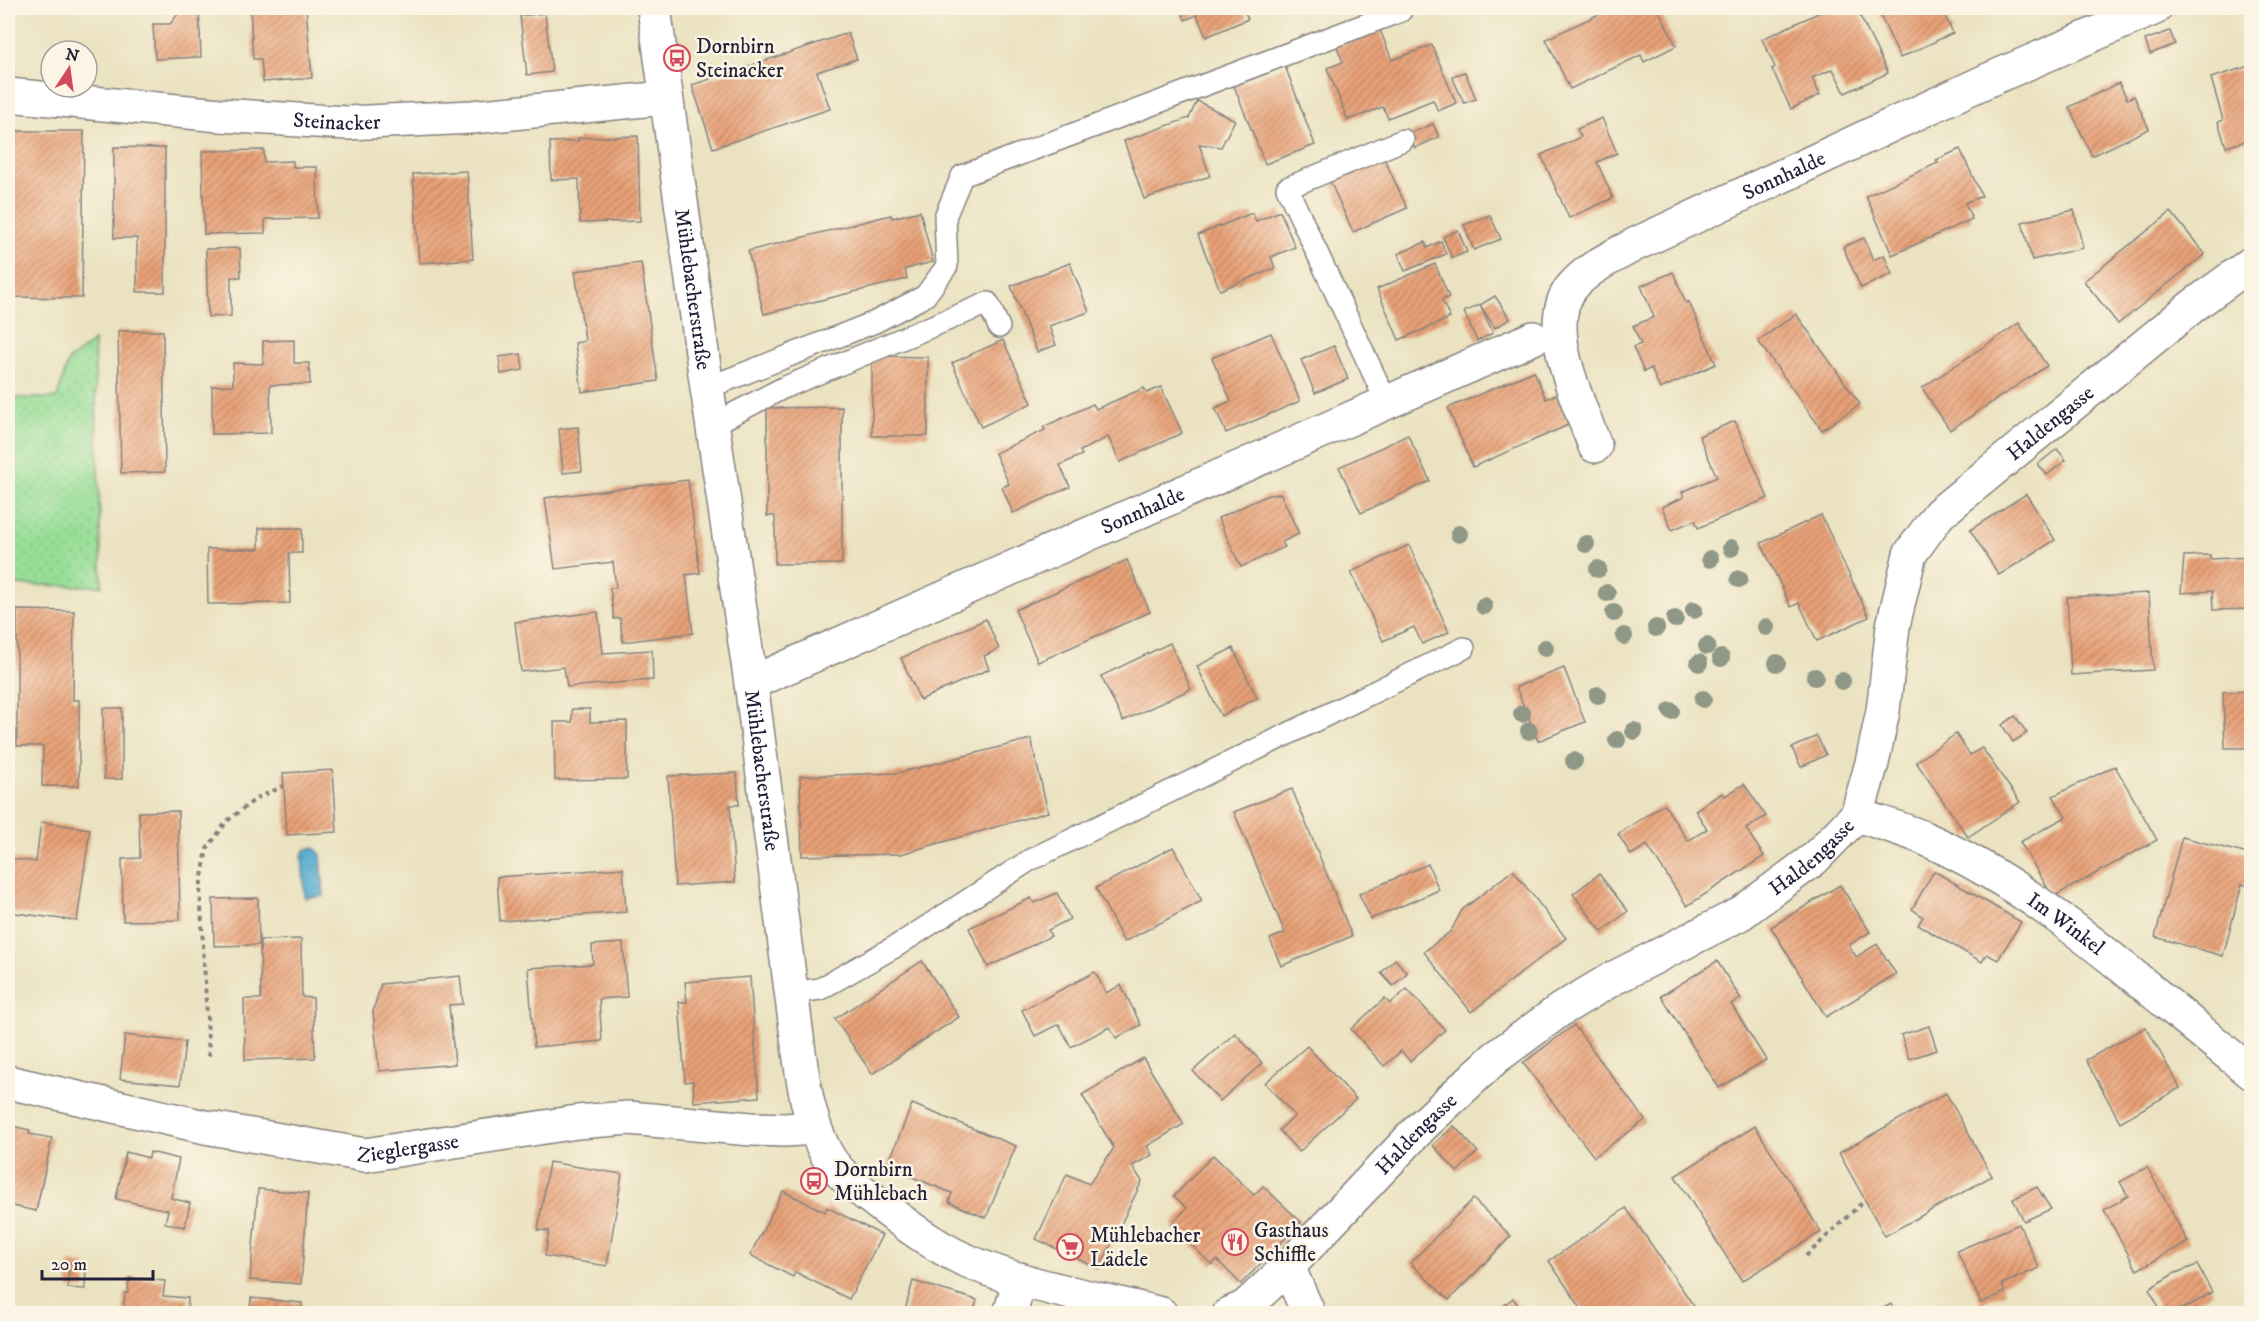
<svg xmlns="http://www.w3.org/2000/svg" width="2259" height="1321" font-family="'IM FELL DW Pica',serif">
<defs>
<pattern id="grass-dots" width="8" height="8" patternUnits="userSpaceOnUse" patternTransform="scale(1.5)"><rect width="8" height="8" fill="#97de97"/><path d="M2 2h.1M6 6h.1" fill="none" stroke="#82be83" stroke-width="1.8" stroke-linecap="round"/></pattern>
<pattern id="water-ripples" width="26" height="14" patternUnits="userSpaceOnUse" patternTransform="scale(1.5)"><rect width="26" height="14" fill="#52aacf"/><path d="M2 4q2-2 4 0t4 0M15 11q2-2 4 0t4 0" fill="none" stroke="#448aa9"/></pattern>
<pattern id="building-hatch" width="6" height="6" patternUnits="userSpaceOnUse" patternTransform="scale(1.5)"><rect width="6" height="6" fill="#e8a177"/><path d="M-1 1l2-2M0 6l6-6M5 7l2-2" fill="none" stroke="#bc8363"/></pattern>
</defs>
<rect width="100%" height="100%" fill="#fcf5e5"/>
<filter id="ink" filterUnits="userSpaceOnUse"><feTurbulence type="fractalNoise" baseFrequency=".0167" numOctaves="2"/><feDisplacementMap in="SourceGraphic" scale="12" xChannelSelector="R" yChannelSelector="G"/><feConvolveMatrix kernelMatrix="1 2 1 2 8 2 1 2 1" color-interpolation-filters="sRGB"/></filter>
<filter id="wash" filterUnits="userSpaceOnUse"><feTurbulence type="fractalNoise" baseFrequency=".008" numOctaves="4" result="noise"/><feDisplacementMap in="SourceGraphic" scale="24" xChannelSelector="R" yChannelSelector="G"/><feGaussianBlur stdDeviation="1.35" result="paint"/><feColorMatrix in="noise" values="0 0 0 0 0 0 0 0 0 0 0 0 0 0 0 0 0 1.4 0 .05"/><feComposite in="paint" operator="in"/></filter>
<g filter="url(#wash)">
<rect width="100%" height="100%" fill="#eae2c0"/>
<polygon fill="url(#grass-dots)" stroke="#5c8069" stroke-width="1.5" points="94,341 102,586 8,585 8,398 57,398 68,361"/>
<polygon fill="url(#water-ripples)" stroke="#3a6685" stroke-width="1.5" points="310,848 315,848 321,855 324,896 305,898 302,856 305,850"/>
<g id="blocks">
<g fill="url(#building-hatch)">
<polygon points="183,8 199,8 201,57 155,59 153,24 170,24"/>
<polygon points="250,8 306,8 312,78 263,82 261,59 253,59"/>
<polygon points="1180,8 1243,8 1248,19 1206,37 1197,15 1185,20"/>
<polygon points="1612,8 1658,8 1676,46 1644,62 1641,55 1570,89 1546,39"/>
<polygon points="1829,8 1856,8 1888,73 1845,93 1833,69 1812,78 1820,95 1791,109 1772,69 1775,67 1762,39"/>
<polygon points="1877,8 1941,8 1953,33 1900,58"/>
<polygon points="545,13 552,72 527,75 520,16"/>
<polygon points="1380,30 1392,60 1432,45 1456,103 1438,111 1433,100 1388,118 1383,107 1348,120 1327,68 1343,62 1337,47"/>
<polygon points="2170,31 2175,44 2150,54 2145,40"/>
<polygon points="848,33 857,59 817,72 830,109 713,148 692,85"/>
<polygon points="2252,65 2252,139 2226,147 2218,122 2223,120 2211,78"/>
<polygon points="1285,66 1315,145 1265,164 1234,86"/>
<polygon points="1465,72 1476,99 1464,103 1452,76"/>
<polygon points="2119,83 2127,99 2134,96 2149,129 2092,156 2069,107"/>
<polygon points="1197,101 1235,120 1221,147 1199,144 1210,176 1144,199 1124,141 1189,118"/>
<polygon points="1602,118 1617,153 1597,162 1613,198 1569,218 1541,155 1581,137 1577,129"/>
<polygon points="1433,124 1439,137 1415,148 1409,134"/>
<polygon points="8,131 84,131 82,298 8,297"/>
<polygon points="638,136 640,221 580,223 579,179 551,180 550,142 578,141 578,138"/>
<polygon points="114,147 165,148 165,292 137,292 137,238 114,238"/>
<polygon points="1960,149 1982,196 1965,203 1972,219 1892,255 1866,196 1938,163 1936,160"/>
<polygon points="264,150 264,162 293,161 293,167 317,167 318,218 265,219 265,233 204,234 202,151"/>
<polygon points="1384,158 1407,208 1353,232 1330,181"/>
<polygon points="467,171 473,259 419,263 413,174"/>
<polygon points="2074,210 2083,248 2032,260 2022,222"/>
<polygon points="920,211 933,262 905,269 907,279 764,314 748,251 891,215 892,218"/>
<polygon points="1280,211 1295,247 1271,257 1275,268 1220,290 1198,235 1252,213 1256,221"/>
<polygon points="2171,212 2205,254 2118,324 2084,281"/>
<polygon points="1490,215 1501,239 1474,250 1464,225"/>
<polygon points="1458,230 1467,252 1452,258 1443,237"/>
<polygon points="1864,238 1873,260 1884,255 1892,274 1861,288 1843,247"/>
<polygon points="1441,241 1446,254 1405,271 1398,254 1425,242 1427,248"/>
<polygon points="240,248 241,277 231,277 231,316 208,317 206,249"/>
<polygon points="641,263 658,381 582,392 575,343 585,341 575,271"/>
<polygon points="1070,263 1089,312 1049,326 1056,345 1037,352 1011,286"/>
<polygon points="1435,264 1449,297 1442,300 1450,318 1399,340 1377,289"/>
<polygon points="1673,272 1686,303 1689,302 1716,364 1660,389 1651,368 1644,372 1633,347 1641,344 1633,326 1654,317 1641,286"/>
<polygon points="1495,296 1510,319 1495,328 1480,305"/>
<polygon points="1480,305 1493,333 1477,341 1464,312"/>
<polygon points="1796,314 1860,404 1822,430 1758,341"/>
<polygon points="2019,323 2047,366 1950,430 1922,388"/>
<polygon points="118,331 163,331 165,472 121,473"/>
<polygon points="1271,333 1300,401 1226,433 1215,408 1231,401 1212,358"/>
<polygon points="294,340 294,363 309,363 310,384 270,385 271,433 212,434 212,386 233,385 233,363 263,364 263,341"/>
<polygon points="1003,340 1032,403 981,427 952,363"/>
<polygon points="1334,346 1348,379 1315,393 1301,360"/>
<polygon points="521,354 523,370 501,374 499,357"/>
<polygon points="872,356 928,357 928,436 872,436"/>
<polygon points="1534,371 1546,399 1562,392 1575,422 1473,467 1448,408"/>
<polygon points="1161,387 1182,433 1120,462 1108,437 1080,451 1082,455 1060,465 1070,487 1013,513 1002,487 1009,484 995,453 1045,430 1043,427 1093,404 1096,409 1144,388 1147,393"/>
<polygon points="842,407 842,564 775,564 775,516 767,516 767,408"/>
<polygon points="1735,421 1768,498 1698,528 1695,520 1672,530 1662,507 1684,497 1682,492 1717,477 1699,436"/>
<polygon points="578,427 582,471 563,473 559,429"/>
<polygon points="1408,435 1430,481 1361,513 1339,467"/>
<polygon points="2057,449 2066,460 2047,475 2038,464"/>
<polygon points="688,480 700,573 686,575 693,633 623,642 620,618 614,619 610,588 616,588 613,562 555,569 545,498"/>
<polygon points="1281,494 1299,534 1282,542 1285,547 1241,567 1218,518 1268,495"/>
<polygon points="2026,494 2055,540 1999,575 1970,530"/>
<polygon points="1821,515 1869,617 1817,641 1799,603 1791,607 1761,543"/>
<polygon points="259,528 302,528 302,553 289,553 290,603 208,604 207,549 259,549"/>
<polygon points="1409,545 1449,632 1422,644 1414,627 1383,641 1351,572"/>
<polygon points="2210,555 2210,559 2252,557 2252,609 2213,610 2212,591 2181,593 2184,556"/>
<polygon points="1127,560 1150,612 1038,662 1015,610"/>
<polygon points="2149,593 2153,670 2071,675 2067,597"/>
<polygon points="17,610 74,611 73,700 79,700 79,786 42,786 43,746 17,746"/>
<polygon points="598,612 603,653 652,650 653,680 567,687 564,667 521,672 515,622"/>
<polygon points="986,619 999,649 984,656 989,669 920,700 901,658"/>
<polygon points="1170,643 1191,689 1123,721 1101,676"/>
<polygon points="1233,648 1257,698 1221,716 1197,666"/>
<polygon points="1564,668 1585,722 1538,741 1516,687"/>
<polygon points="2252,691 2252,748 2225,748 2223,692"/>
<polygon points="103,708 122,708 122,779 104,779"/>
<polygon points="572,709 590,709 590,722 627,721 627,779 555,780 554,722 572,722"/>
<polygon points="2015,716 2027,733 2013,742 2002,725"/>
<polygon points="1956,734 1970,755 1982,748 2020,802 1968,837 1916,762"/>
<polygon points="1817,736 1826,755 1801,767 1792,748"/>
<polygon points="1031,739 1048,812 901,854 802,856 800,776 898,773"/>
<polygon points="2115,766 2157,840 2053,897 2020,842 2066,817 2053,796"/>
<polygon points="333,770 337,832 287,835 283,773"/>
<polygon points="737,773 739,805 730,805 735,882 675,886 668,776"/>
<polygon points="1744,784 1766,816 1746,829 1764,856 1687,906 1647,845 1631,855 1618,834 1664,804 1688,841 1707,829 1695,810 1722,793 1725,796"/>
<polygon points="1292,789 1352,936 1281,966 1270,939 1285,933 1234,812"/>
<polygon points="178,811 180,920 123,921 122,859 140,858 139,812"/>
<polygon points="41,822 90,829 77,921 8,912 8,858 36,862"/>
<polygon points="2182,837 2252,855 2252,887 2242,884 2223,956 2155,937"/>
<polygon points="1173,847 1202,901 1124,942 1096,888"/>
<polygon points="1428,864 1439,890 1371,919 1359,894"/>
<polygon points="623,868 626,912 500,921 497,877"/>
<polygon points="1513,870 1566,938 1471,1012 1424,952 1451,931 1462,910"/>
<polygon points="1934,871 2021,922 1998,960 1987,954 1982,962 1918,925 1923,917 1912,909"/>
<polygon points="1599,874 1628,911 1602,932 1573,894"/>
<polygon points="1840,885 1870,932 1849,945 1856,957 1877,944 1896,974 1826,1017 1771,927"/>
<polygon points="1057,893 1070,919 1048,930 1051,936 988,967 969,928 1031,898 1034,903"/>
<polygon points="258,898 259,945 214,946 213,899"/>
<polygon points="301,939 302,997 313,998 315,1058 245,1060 244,999 261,999 260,940"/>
<polygon points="623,943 627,997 599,999 602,1041 534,1047 528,968 593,964 592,945"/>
<polygon points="1395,959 1407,973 1393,986 1381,973"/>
<polygon points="922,961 959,1017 872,1074 835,1019"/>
<polygon points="1717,961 1741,999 1731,1004 1766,1060 1719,1088 1661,996"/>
<polygon points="1095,972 1106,993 1121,985 1141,1025 1116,1038 1110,1027 1071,1047 1059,1024 1035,1036 1022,1010"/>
<polygon points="460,976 463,1004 449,1005 455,1064 379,1071 373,1011 381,984"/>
<polygon points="750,977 759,1097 694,1102 693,1081 685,1082 679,1002 687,1002 685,982"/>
<polygon points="1407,989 1445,1030 1410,1061 1401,1051 1384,1066 1351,1029 1385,998 1390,1004"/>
<polygon points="1574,1025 1645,1120 1594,1157 1523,1063"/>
<polygon points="1929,1026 1937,1050 1909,1059 1901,1035"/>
<polygon points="2146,1027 2180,1088 2120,1122 2086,1060"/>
<polygon points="1235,1033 1262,1063 1220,1101 1193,1071"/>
<polygon points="125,1035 185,1042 180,1085 120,1079"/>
<polygon points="1307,1046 1356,1099 1299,1152 1279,1130 1295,1116 1265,1083"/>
<polygon points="1143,1058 1184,1124 1147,1146 1152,1155 1132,1166 1142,1181 1099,1269 1036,1239 1067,1174 1089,1184 1114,1148 1082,1095"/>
<polygon points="1946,1093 1992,1176 1885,1236 1839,1153"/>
<polygon points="912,1104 1016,1146 986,1218 949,1202 952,1193 887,1167"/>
<polygon points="8,1125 30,1130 29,1134 52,1138 36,1211 8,1205"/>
<polygon points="1454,1126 1478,1152 1457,1172 1433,1145"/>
<polygon points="1755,1126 1821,1232 1742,1281 1675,1176"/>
<polygon points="126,1152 149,1158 150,1152 179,1159 171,1198 190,1203 185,1227 165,1223 168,1210 116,1199"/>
<polygon points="1213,1155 1254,1195 1263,1186 1301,1222 1241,1284 1217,1260 1212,1265 1171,1225 1187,1208 1174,1196"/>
<polygon points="549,1162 622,1174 607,1266 545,1256 549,1231 538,1230"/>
<polygon points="2147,1167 2188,1242 2137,1270 2104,1210 2128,1196 2120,1182"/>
<polygon points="2037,1187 2051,1209 2024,1221 2013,1199"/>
<polygon points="258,1189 308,1193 301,1284 250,1280"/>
<polygon points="783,1191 825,1212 827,1207 882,1235 849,1299 795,1272 793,1277 750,1255"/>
<polygon points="1473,1199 1511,1236 1449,1300 1410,1263"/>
<polygon points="1626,1208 1696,1309 1689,1314 1585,1314 1549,1261"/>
<polygon points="2019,1224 2039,1268 2002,1284 2005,1292 1981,1303 1957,1251"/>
<polygon points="69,1263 86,1264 85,1289 68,1288"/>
<polygon points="2197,1265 2212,1292 2189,1306 2170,1314 2163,1314 2149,1289 2173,1274"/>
<polygon points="129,1278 165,1281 163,1296 188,1298 187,1314 123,1314 125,1293 128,1293"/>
<polygon points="913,1281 977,1300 973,1314 904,1314"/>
<polygon points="251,1298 302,1303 301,1314 250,1314"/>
<polygon points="1513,1298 1524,1314 1493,1314"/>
<polygon points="1891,1304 1895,1314 1872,1314"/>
</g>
</g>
</g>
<g filter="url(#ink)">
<use href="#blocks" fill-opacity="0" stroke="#86827e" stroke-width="1.5"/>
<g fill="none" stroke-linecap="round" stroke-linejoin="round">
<defs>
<g id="lane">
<polyline points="707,388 875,322 925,296 947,266 945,217 962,176 1401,11"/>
<polyline points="1387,403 1287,188 1403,140"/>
<polyline points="712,425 783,388 988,303 999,327"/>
<polyline points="791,993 820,989 898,945 1030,860 1464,648"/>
</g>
<g id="street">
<path id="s1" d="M1595 446C1580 405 1541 327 1571 288 1587 268 1614 256 1636 244L1986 81 2155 8"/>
<path id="s2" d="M751 683 1533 338"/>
<path id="s3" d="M1857 815C1880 823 1904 829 1926 839 2049 894 2147 990 2252 1073"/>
<path id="s4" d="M8 1082 205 1127 365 1155 577 1122 629 1118 751 1129 785 1130 815 1128"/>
<polyline points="1288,1267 1309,1314"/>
<polyline points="1010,1314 1020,1279"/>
</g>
<g id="secondary">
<path id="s5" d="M654 8 707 388 751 683 799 1052C804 1087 809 1121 826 1153 836 1173 858 1188 875 1201 902 1222 931 1244 963 1259 1025 1287 1096 1297 1161 1314"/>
<path id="s6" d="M8 95 220 115 347 123 472 117 665 98"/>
<path id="s7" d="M1229 1314 1245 1307 1288 1267 1423 1125 1495 1058 1560 1010 1612 979 1740 914 1814 859 1857 815 1872 763 1883 711 1893 626 1910 554 1939 514 2194 305 2252 263"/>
</g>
</defs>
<use href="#lane" stroke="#86827e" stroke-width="24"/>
<use href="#street" stroke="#86827e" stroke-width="36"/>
<use href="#secondary" stroke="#86827e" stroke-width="36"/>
<g stroke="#86827e" stroke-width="4" stroke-dasharray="4.5 4.5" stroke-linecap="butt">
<polyline points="209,1056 200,888 207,849 227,821 257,798 284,786"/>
<polyline points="1806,1256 1865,1200"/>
</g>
<use href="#lane" stroke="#fff" stroke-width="21"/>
<use href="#street" stroke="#fff" stroke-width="33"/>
<use href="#secondary" stroke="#fff" stroke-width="33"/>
</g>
<g fill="#8f9786">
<circle cx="1459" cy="534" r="9"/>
<circle cx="1586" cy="544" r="9"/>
<circle cx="1731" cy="548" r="9"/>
<circle cx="1710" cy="559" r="9"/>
<circle cx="1598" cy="569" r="9"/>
<circle cx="1739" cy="579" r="9"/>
<circle cx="1607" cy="593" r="9"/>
<circle cx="1484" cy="606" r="9"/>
<circle cx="1694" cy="610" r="9"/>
<circle cx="1614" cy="613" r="9"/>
<circle cx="1675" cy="619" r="9"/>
<circle cx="1766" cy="627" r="9"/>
<circle cx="1656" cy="628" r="9"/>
<circle cx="1624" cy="636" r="9"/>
<circle cx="1707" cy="646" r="9"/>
<circle cx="1545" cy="648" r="9"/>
<circle cx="1721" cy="658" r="9"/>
<circle cx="1699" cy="663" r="9"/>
<circle cx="1777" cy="663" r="9"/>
<circle cx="1815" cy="677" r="9"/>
<circle cx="1842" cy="681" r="9"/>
<circle cx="1598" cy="695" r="9"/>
<circle cx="1703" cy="699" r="9"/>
<circle cx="1671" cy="711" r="9"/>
<circle cx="1522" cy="714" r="9"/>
<circle cx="1529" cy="731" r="9"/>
<circle cx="1634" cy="731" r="9"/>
<circle cx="1617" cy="740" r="9"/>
<circle cx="1574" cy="761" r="9"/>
</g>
</g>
<defs>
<symbol id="bus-ring" viewBox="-11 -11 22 22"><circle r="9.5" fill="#fcf5e5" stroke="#d1495b" stroke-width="1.5"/><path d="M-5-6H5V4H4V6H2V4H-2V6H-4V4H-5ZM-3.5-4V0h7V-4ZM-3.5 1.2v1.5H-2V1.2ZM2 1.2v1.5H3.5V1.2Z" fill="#d1495b"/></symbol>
<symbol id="restaurant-ring" viewBox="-11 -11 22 22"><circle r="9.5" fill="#fcf5e5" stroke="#d1495b" stroke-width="1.5"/><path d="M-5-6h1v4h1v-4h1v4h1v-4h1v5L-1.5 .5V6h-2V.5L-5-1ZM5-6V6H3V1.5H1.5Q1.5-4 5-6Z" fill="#d1495b"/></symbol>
<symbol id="supermarket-ring" viewBox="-11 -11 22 22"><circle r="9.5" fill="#fcf5e5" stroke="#d1495b" stroke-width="1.5"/><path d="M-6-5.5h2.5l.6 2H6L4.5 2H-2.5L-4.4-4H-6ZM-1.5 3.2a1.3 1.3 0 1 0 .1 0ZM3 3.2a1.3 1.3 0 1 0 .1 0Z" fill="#d1495b"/></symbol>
</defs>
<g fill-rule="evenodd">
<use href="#bus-ring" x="662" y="43" width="30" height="30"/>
<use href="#bus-ring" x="799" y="1166" width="30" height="30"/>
<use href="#restaurant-ring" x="1220" y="1227" width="30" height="30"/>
<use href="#supermarket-ring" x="1055" y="1232" width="30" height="30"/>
</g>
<g text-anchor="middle" stroke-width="5" stroke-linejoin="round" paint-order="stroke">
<g font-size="21" fill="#22223b" stroke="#fcf5e5" text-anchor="start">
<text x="696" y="53">Dornbirn<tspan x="696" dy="24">Steinacker</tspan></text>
<text x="834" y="1176">Dornbirn<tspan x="834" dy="24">Mühlebach</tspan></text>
<text x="1254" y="1237">Gasthaus<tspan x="1254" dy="24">Schiffle</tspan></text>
<text x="1090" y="1242">Mühlebacher<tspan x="1090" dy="24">Lädele</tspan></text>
</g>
<g font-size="21" fill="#22223b" stroke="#fcf5e5">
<text dy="7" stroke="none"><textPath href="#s6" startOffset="330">Steinacker</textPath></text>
<text dy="7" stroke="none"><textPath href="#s1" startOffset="408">Sonnhalde</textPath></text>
<text dy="7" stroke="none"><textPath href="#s5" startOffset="284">Mühlebacherstraße</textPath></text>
<text dy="7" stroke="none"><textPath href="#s7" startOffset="1269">Haldengasse</textPath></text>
<text dy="7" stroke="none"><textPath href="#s2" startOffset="428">Sonnhalde</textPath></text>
<text dy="7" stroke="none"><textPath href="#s5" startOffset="770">Mühlebacherstraße</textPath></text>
<text dy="7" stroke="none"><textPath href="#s7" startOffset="747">Haldengasse</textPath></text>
<text dy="7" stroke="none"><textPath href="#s3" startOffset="237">Im Winkel</textPath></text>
<text dy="7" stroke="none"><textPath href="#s7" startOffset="261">Haldengasse</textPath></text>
<text dy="7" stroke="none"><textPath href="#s4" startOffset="408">Zieglergasse</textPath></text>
</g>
</g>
<rect width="2259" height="1321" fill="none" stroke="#fcf5e5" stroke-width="30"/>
<g transform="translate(69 69) rotate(13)"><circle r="28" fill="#fcf5e5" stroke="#a5a1a1" stroke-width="1.5"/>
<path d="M0-4.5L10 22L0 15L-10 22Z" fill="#d1495b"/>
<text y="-9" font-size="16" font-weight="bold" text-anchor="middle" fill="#22223b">N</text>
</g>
<path d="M42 1270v9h111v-9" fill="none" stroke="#22223b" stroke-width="3"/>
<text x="51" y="1270" font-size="18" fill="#22223b" stroke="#fcf5e5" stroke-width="4.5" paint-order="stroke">20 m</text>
</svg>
